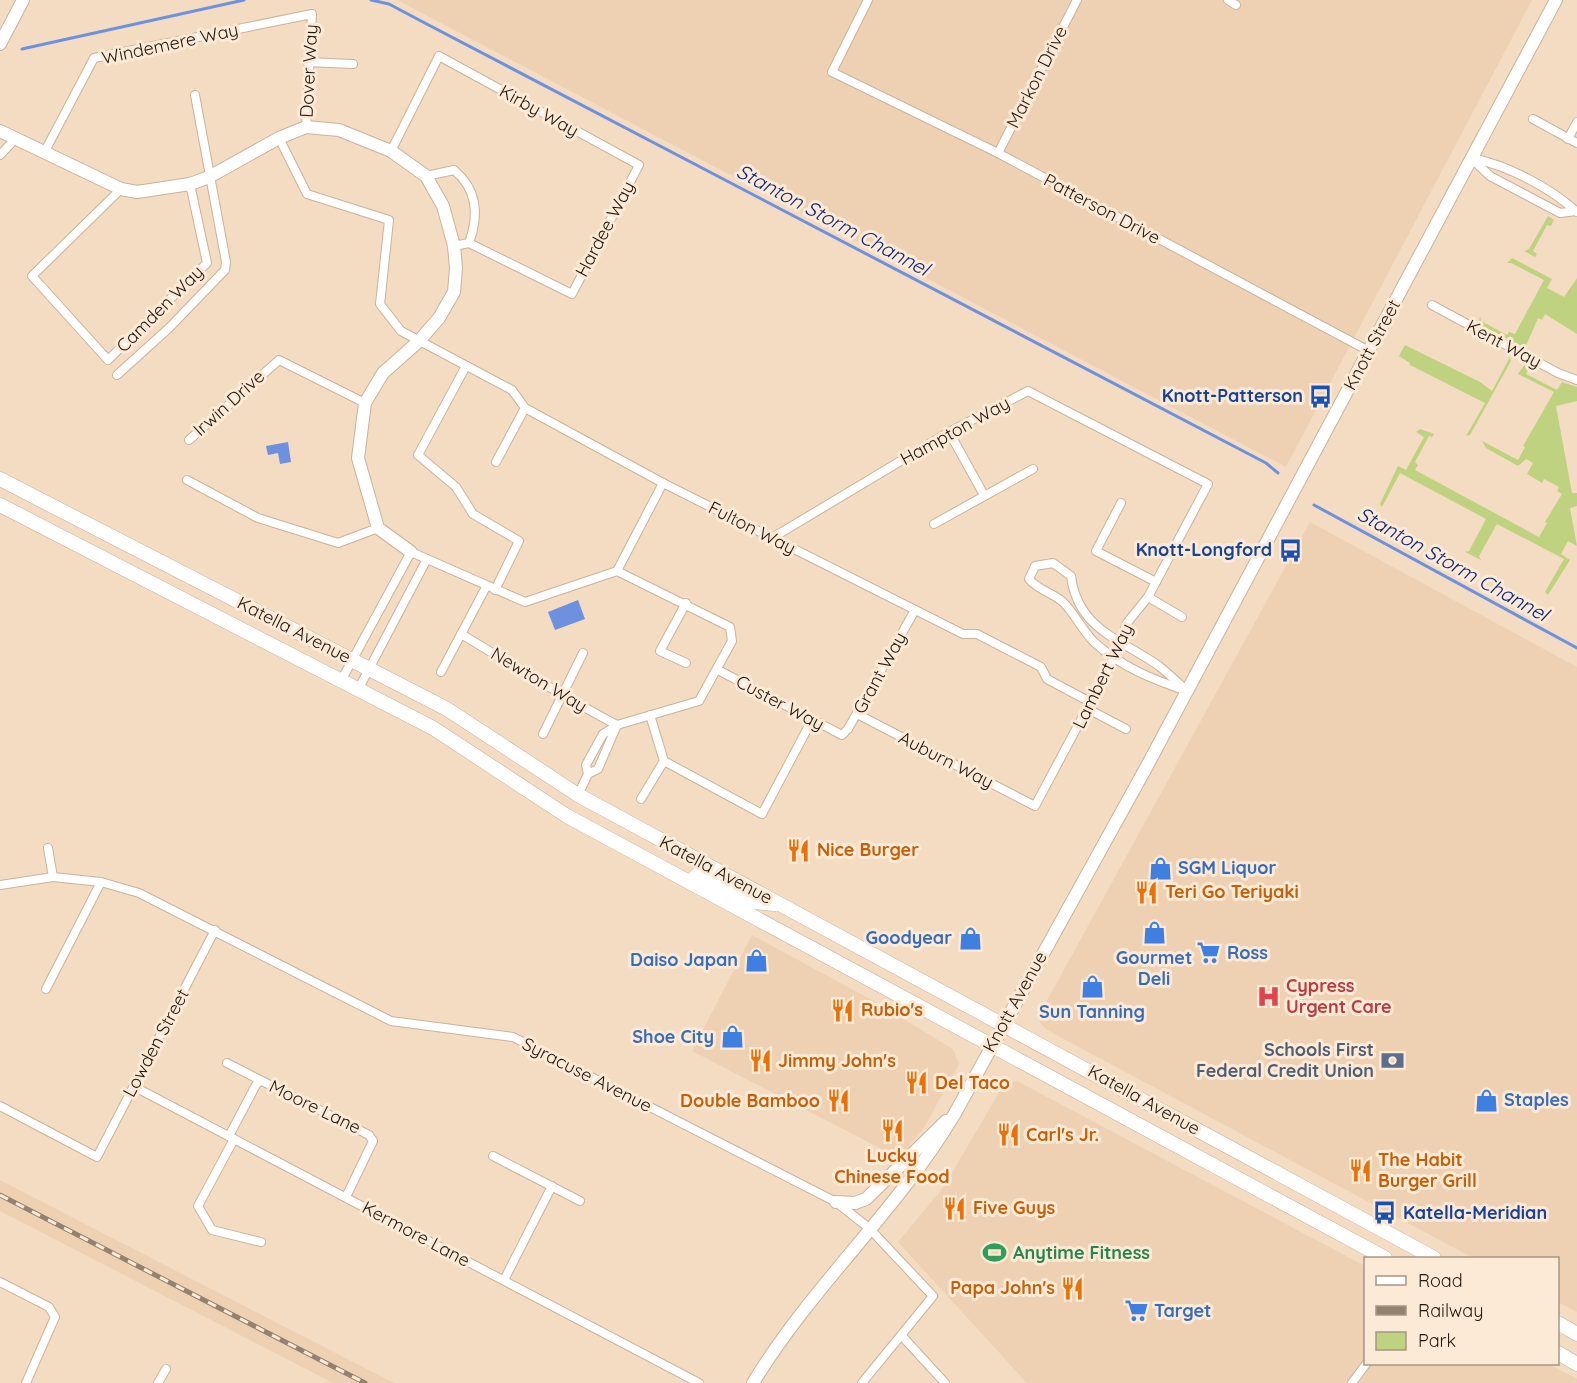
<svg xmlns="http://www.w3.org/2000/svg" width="1577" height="1383" font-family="Quicksand,sans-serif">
<rect width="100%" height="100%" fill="#f4dcc3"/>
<g fill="#eed1b2">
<polygon points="397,0 1532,0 1286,467"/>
<polygon points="1310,522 1577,667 1577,1312 1558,1302 1558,1258 1473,1258 1047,1030 1041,1024 1039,1017 1044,1006"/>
<polygon points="752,935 872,1000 953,1049 959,1064 925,1126 899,1158 692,1051"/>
<polygon points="1017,1081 1365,1266 1366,1364 1548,1364 1577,1379 1577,1383 1027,1383 898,1242 943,1188 1004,1084"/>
<polygon points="0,1180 124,1244 394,1383 333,1383 0,1211"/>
</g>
<g fill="#bfd27f">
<polygon points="1548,216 1554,220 1551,226 1547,225 1533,251 1537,254 1535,257 1524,251 1529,249"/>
<polygon points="1512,258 1552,279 1547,288 1564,297 1577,278 1577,334 1545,314 1542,320 1538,318 1525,348 1481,325 1479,322 1480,316 1481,321 1507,335 1509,332 1515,334 1544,280 1511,263 1507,263"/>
<polygon points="1405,345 1480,382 1492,391 1510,357 1511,361 1470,435 1466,436 1485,403 1410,365 1410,363 1399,356"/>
<polygon points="1526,363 1531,365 1526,374 1557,390 1562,382 1577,387 1577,401 1556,406 1572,493 1577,493 1577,506 1570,508 1577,546 1568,541 1561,554 1570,560 1548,595 1545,592 1564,559 1497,524 1479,556 1481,560 1465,552 1469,551 1486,519 1400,473 1382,507 1380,504 1398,466 1406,470 1424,437 1416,432 1420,429 1434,434 1432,437 1429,436 1415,462 1418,465 1415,470 1539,537 1547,523 1545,522 1562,494 1557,491 1559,487 1544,479 1542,483 1527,474 1533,463 1526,459 1518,466 1486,448 1482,441 1518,460 1525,447 1523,446 1554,392 1518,374"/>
</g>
<g fill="#6d91df">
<polygon points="288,442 291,462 280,464 278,453 268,455 266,446"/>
<polygon points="578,600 585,619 555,630 548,612"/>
</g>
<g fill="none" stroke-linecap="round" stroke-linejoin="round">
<g stroke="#6d91df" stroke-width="3">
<polyline points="371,0 389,4 421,21 1266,463 1278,473"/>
<polyline points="22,49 244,0"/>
<polyline points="1314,505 1577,648"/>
</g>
<defs>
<g id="street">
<polyline points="868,0 832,72 998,153 1369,351"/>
<polyline points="1228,0 1236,5"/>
<polyline points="307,62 353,64"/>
<polyline points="1533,119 1577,143"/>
<polyline points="279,138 307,194 389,220 380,304 401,331 512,390 525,408 663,483 963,634 977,634 1041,667 1047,679 1090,702"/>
<polyline points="1568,139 1577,122"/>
<polyline points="45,151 94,58 312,14 306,127"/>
<polyline points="391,151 439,56 639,165 572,294 469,243 454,246"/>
<polyline points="998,153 1077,0"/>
<polyline points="0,155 17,137"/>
<polyline points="1470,157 1490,176 1560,213 1576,211"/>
<path d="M1472 158C1509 166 1549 187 1577 212"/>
<path d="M426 176 454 170C478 190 479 216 469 243"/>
<polyline points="121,189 32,276 108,360 207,263 190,184"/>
<polyline points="1432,305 1558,373 1577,380"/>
<polyline points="466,366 418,455 456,487 473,514 519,541 495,590"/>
<polyline points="117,375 169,328 225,270 226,262 195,95"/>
<polyline points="949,432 984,495"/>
<polyline points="189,440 279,360 365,403"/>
<polyline points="496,462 525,408"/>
<polyline points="187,480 258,518 338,543 378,528"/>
<polyline points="1121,503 1096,551 1156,582"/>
<polyline points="934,524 1033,469"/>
<polyline points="772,538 949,432 1028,391 1208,484 1148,597 1127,623 1114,658 1035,806 857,714"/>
<path d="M1053 563 1071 576C1078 630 1121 639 1159 666 1169 674 1178 683 1187 691 1154 680 1121 667 1094 642 1082 630 1075 614 1063 602 1053 593 1038 590 1029 579L1035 566Z"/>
<polyline points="617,571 663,483"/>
<polyline points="1148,597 1182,617"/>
<path d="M461 634C513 665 563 697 617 725"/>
<polyline points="686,663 660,651 686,603"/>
<polyline points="718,670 842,735 848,729 915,610"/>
<polyline points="441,672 486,587"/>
<polyline points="342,679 411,552 525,602 617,571 730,627 732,641 699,701 617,725 603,734 586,765 588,774"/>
<polyline points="359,688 427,559"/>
<polyline points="1088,709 1126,729"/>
<polyline points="650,715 664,761 762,814 812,720"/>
<polyline points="543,734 583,653"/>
<polyline points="578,795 588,774 598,769 617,725"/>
<polyline points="641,799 664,761"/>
<polyline points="48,848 53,877"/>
<polyline points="0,885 53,877 101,882 139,893 391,1021 513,1037 836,1202 869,1228 933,1296 862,1383"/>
<polyline points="46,989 101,882"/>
<polyline points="227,1063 262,1081"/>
<polyline points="133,1086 699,1383"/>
<polyline points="0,1106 97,1157 215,930"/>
<polyline points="229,1136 257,1083 262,1081 369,1135 373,1141 346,1197"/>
<polyline points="234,1139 198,1206 212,1230 261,1242"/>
<polyline points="493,1156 580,1201"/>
<polyline points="504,1280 552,1186"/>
<polyline points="0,1282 49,1307 55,1317 26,1383"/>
<polyline points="902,1336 945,1383"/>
<polyline points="158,1383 166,1369"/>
<polyline points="1352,1383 1366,1364"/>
</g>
<g id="secondary">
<polyline points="0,44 23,0"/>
<polyline points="0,131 121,189 137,192 190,184 209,177 279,138 306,127 339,130 391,151 426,176 443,206 454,246 456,268 454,292 439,318 419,341 383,373 365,403 358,458 378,528 411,552"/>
<polyline points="836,1202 855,1203 866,1199 946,1121"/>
<path d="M753 1383C811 1287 897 1211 954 1115L1147 766 1556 0"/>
</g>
<g id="primary">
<polyline points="0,479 447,709 578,795 1434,1258"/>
<polyline points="0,505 433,728 567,816 1385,1258"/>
<polyline points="690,882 698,874 753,902 774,904"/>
<polyline points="1558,1323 1577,1334"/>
<polyline points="1558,1353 1577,1364"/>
</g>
</defs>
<use href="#street" stroke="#cab39b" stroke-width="10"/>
<use href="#secondary" stroke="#cab39b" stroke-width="14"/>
<use href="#primary" stroke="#cab39b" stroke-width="15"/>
<use href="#street" stroke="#fff" stroke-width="8"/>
<use href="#secondary" stroke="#fff" stroke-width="12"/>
<use href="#primary" stroke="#fff" stroke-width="14"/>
<defs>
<polyline id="rail" points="0,1195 365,1383"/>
</defs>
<use href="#rail" stroke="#938270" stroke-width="5"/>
<use href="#rail" stroke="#fdead6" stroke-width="3" stroke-dasharray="9" stroke-linecap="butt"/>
</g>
<defs>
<symbol id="bus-bare" viewBox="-9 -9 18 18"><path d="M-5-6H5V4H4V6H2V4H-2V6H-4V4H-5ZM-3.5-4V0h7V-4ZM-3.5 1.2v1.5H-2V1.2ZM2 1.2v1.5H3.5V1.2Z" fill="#1a4fb4" stroke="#fdead6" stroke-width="2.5" paint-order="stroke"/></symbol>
<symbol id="restaurant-bare" viewBox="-9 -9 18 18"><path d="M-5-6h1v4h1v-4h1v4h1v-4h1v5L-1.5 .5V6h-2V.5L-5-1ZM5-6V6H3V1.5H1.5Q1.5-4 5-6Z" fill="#e8710a" stroke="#fdead6" stroke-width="2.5" paint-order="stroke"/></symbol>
<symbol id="shop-bare" viewBox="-9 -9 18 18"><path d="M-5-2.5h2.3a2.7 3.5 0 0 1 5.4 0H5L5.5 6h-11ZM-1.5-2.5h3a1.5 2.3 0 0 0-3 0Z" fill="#3f7fe0" stroke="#fdead6" stroke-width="2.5" paint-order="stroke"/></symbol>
<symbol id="supermarket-bare" viewBox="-9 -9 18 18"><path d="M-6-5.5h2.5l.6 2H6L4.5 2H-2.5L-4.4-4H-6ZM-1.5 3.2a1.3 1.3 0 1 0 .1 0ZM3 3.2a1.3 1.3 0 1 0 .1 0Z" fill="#3f7fe0" stroke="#fdead6" stroke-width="2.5" paint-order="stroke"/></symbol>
<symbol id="hospital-bare" viewBox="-9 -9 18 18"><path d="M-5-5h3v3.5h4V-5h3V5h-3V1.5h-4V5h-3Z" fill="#e0444e" stroke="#fdead6" stroke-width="2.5" paint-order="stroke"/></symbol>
<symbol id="bank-bare" viewBox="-9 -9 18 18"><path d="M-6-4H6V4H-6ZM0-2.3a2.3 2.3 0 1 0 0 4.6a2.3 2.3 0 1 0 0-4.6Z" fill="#5c6f8a" stroke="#fdead6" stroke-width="2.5" paint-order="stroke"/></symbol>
<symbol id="stadium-bare" viewBox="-9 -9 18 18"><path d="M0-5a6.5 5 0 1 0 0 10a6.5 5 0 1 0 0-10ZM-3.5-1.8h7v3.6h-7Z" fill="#2e9e5b" stroke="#fdead6" stroke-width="2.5" paint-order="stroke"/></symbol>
</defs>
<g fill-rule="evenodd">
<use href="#bus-bare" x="1304" y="380" width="33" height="33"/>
<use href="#bus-bare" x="1274" y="534" width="33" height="33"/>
<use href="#restaurant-bare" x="782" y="834" width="33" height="33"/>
<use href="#shop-bare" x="1144" y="852" width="33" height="33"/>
<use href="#restaurant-bare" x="1130" y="876" width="33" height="33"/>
<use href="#shop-bare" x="1138" y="916" width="33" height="33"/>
<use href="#shop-bare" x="954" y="922" width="33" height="33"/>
<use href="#supermarket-bare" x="1192" y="936" width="33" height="33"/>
<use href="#shop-bare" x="740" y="944" width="33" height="33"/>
<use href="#shop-bare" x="1076" y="970" width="33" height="33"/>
<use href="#hospital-bare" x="1252" y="980" width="33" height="33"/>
<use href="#restaurant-bare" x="826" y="994" width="33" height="33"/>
<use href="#shop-bare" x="716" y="1020" width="33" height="33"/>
<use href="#bank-bare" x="1376" y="1044" width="33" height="33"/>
<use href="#restaurant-bare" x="744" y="1044" width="33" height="33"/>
<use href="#restaurant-bare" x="900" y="1066" width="33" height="33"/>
<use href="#shop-bare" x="1470" y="1084" width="33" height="33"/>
<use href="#restaurant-bare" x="822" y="1084" width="33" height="33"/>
<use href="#restaurant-bare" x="876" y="1114" width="33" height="33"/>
<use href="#restaurant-bare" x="992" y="1118" width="33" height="33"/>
<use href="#restaurant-bare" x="1344" y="1154" width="33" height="33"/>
<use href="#restaurant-bare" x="938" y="1192" width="33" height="33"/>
<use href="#bus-bare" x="1368" y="1196" width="33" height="33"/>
<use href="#stadium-bare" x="978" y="1236" width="33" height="33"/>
<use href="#restaurant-bare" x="1056" y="1272" width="33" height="33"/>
<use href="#supermarket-bare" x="1120" y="1294" width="33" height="33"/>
</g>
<g text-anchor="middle" stroke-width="6" stroke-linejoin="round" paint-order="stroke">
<g font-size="18" fill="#20170e" stroke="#fdead6">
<text transform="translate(170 44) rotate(-12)" y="6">Windemere Way</text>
<text transform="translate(309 71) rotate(-87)" y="6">Dover Way</text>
<text transform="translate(1037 77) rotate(-63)" y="6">Markon Drive</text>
<text transform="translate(539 111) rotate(29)" y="6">Kirby Way</text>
<text transform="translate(1102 209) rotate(28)" y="6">Patterson Drive</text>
<text transform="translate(605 229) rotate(-62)" y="6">Hardee Way</text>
<text transform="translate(160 309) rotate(-45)" y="6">Camden Way</text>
<text transform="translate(1504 344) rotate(28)" y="6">Kent Way</text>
<text transform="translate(1372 345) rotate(-62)" y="6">Knott Street</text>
<text transform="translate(229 403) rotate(-42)" y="6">Irwin Drive</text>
<text transform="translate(955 431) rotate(-29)" y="6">Hampton Way</text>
<text transform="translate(752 528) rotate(27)" y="6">Fulton Way</text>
<text transform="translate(294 630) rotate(27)" y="6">Katella Avenue</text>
<text transform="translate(880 673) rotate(-61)" y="6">Grant Way</text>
<text transform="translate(1103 676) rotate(-64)" y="6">Lambert Way</text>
<text transform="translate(539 680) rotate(31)" y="6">Newton Way</text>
<text transform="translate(780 703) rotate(28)" y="6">Custer Way</text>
<text transform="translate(946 760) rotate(27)" y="6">Auburn Way</text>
<text transform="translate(716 870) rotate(28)" y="6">Katella Avenue</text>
<text transform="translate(1015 1002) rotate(-61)" y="6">Knott Avenue</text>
<text transform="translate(156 1043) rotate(-62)" y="6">Lowden Street</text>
<text transform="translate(587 1075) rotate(27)" y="6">Syracuse Avenue</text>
<text transform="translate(1144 1100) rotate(29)" y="6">Katella Avenue</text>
<text transform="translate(315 1107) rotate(26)" y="6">Moore Lane</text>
<text transform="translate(416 1234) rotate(28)" y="6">Kermore Lane</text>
</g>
<g font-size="18" font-weight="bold" fill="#164399" stroke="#fdead6" text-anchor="end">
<text x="1303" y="402">Knott-Patterson</text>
<text x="1272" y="556">Knott-Longford</text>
<text x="1403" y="1219" text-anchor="start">Katella-Meridian</text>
</g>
<g font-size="18" font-weight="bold" fill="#c56008" stroke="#fdead6" text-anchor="start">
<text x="817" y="856">Nice Burger</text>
<text x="1165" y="898">Teri Go Teriyaki</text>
<text x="861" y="1016">Rubio's</text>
<text x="778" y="1067">Jimmy John's</text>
<text x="935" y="1089">Del Taco</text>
<text x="820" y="1107" text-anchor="end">Double Bamboo</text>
<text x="1026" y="1141">Carl's Jr.</text>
<text x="892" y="1162" text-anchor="middle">Lucky<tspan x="892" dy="21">Chinese Food</tspan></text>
<text x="1378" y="1166">The Habit<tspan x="1378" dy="21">Burger Grill</tspan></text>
<text x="973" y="1214">Five Guys</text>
<text x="1055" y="1294" text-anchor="end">Papa John's</text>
</g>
<g font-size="18" font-weight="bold" fill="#366cbe" stroke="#fdead6" text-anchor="start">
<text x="1178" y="874">SGM Liquor</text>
<text x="952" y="944" text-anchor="end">Goodyear</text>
<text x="1227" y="959">Ross</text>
<text x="1154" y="964" text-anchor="middle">Gourmet<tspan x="1154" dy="21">Deli</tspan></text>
<text x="738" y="966" text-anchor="end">Daiso Japan</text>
<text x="1092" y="1018" text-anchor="middle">Sun Tanning</text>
<text x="714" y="1043" text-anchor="end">Shoe City</text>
<text x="1504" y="1106">Staples</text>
<text x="1154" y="1317">Target</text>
</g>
<g font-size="18" font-weight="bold" fill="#be3a42" stroke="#fdead6" text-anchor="start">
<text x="1286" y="992">Cypress<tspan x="1286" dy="21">Urgent Care</tspan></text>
</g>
<g font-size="18" font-weight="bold" fill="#4e5e75" stroke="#fdead6" text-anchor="end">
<text x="1374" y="1056">Schools First<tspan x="1374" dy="21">Federal Credit Union</tspan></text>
</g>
<g font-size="18" font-weight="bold" fill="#27864d" stroke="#fdead6" text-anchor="start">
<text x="1013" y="1259">Anytime Fitness</text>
</g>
<g font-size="20" font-style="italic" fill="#0a2680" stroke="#fdead6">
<text transform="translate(833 220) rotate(28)" y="7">Stanton Storm Channel</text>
<text transform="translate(1453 564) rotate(29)" y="7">Stanton Storm Channel</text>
</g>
</g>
<rect x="1364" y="1257" width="195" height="108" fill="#fdead6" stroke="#a59686" stroke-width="1.5"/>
<rect x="1376" y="1276" width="30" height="9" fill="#ffffff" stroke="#a59686" stroke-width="1.5"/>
<text x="1418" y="1287" font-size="18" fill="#20170e">Road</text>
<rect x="1376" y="1306" width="30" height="9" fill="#938270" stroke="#a59686" stroke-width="1.5"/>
<text x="1418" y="1317" font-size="18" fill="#20170e">Railway</text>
<rect x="1376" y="1332" width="30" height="18" fill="#bfd27f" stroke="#a59686" stroke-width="1.5"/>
<text x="1418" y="1347" font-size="18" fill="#20170e">Park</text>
</svg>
